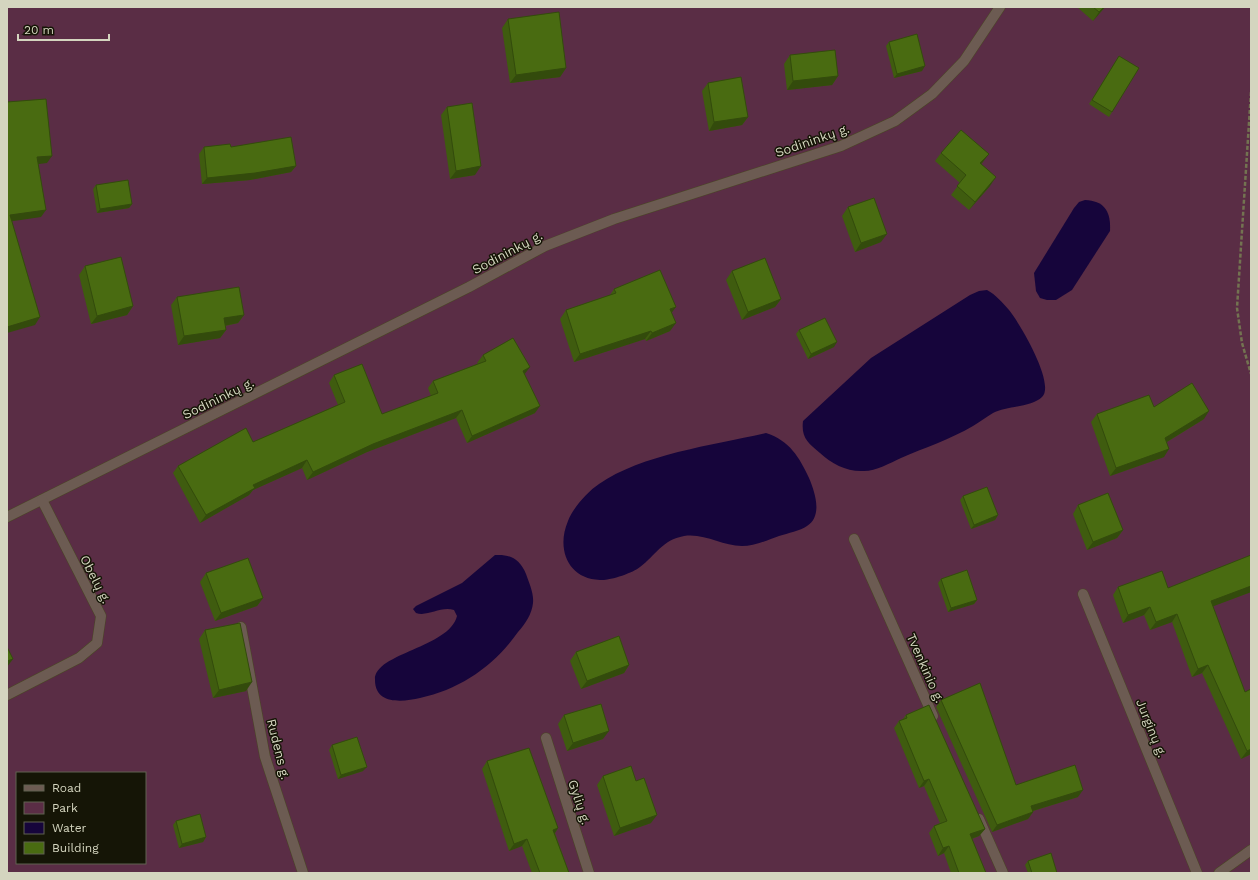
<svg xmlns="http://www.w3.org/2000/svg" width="1258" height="880" font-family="'Work Sans',sans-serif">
<rect width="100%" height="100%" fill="#2f2e05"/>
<path fill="#5a2d45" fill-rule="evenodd" d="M7 7H1251V873H7ZM17 773H145V863H17Z"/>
<g fill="#16053b">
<path d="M1085 200C1105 201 1111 212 1110 231L1072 290 1056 300H1047L1040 298 1036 291 1034 273 1074 208 1079 202Z"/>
<path d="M987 290C996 295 1002 302 1009 310 1019 322 1056 384 1042 397 1032 407 1007 406 993 413 986 417 980 422 973 426 951 439 924 448 901 458 890 463 876 471 864 471 847 472 832 464 820 453 808 443 801 438 803 421L871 358 970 295 979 291Z"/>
<path d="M766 433C790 441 799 457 809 478 815 492 823 516 807 526 800 531 788 533 779 536 768 540 754 546 742 546 722 546 705 533 684 536 662 540 656 555 640 567 633 573 609 581 600 580 568 579 556 549 568 521 573 508 587 492 599 484 642 454 714 445 766 433Z"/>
<path d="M495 555C510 554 520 559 526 574 529 583 534 593 533 603 532 614 525 624 518 632 494 666 461 689 420 698 403 702 375 705 375 680 374 653 449 648 457 616L454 610C440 606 428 617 416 613L413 609 416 606 462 583Z"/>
</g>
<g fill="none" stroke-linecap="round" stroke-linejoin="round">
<defs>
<g id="minor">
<polyline points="7,517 469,287 545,246 614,219 841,146 895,121 932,94 964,61 1000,7"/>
<polyline points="854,539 933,716"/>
<polyline points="1083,594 1197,873"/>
<polyline points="241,627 265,757 303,873"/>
<polyline points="7,695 79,658 97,643 101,616 42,500"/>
<polyline points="546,738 589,873"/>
<polyline points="979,819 1003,873"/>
<polyline points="1219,873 1251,850"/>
</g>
</defs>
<use href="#minor" stroke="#494923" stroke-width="11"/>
<polyline stroke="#737351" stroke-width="2.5" stroke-dasharray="4 2" stroke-linecap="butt" points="1251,92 1237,308 1242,343 1251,374"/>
<use href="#minor" stroke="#6c5b52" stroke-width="10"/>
</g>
<g fill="#3f5c0f">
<polygon points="1077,7 1105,7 1093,21"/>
<polygon points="508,19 566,68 560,77 510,83 502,28"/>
<polygon points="889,42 922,71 894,78 886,46"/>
<polygon points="790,55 838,76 832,85 787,90 784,64"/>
<polygon points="1119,56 1112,112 1109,117 1089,104"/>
<polygon points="708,83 748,117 742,125 709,131 702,91"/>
<polygon points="447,107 475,175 450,179 441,115"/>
<polygon points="204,147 231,147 296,166 291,172 250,180 202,184 199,154"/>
<polygon points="941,153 983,162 981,164 990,186 969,210 951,195 960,183 935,161"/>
<polygon points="96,185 132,204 129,208 97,213 93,189"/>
<polygon points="848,207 881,242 855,252 842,216"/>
<polygon points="85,266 133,306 127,315 91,324 79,275"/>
<polygon points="732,271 781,299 775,307 742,320 726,280"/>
<polygon points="614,289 672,313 670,331 646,341 645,339 574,362 560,319 566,310 610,295"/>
<polygon points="177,297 244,315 238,323 225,326 226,330 220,338 178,345 171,305"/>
<polygon points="799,330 834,347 808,359 796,334"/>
<polygon points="483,355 525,375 535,413 467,443 456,418 367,452 307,480 302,468 253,490 249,495 200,523 173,473 178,466 253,442 338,405 329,383 334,375 382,414 431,396 428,388 433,381 478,364 477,363"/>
<polygon points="1154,407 1204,419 1167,442 1164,457 1110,476 1091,422 1097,414"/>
<polygon points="963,496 998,515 995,520 971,529 960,500"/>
<polygon points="1078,505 1123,530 1117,538 1087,550 1073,514"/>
<polygon points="206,573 263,598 257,606 215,621 200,582"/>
<polygon points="941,579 977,600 974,604 948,612 938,583"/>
<polygon points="1118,587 1168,588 1251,592 1213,606 1251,754 1241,759 1202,673 1192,677 1172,622 1150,630 1144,615 1123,623 1113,595"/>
<polygon points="205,630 246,691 213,698 199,639"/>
<polygon points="576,652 629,665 624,673 581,689 570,661"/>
<polygon points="941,700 1016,785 1078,797 1033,811 1033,812 1028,819 992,832 936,707"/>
<polygon points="564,715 603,739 567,751 558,724"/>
<polygon points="906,715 985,829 979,836 972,839 986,873 951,873 944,853 938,856 929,833 934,826 940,823 924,786 919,788 894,728 899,721 903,719"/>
<polygon points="332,745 363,771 338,779 329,750"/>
<polygon points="487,761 558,828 555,833 569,873 532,873 522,846 509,851 482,769"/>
<polygon points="603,776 651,823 614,836 597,785"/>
<polygon points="176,821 206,837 203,842 179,848 173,825"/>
<polygon points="1028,861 1057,873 1028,873 1025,865"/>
</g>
<g fill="#334b0c">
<polygon points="1104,7 1105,7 1093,21 1099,12"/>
<polygon points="925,66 922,71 894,78 897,74"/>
<polygon points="566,68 560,77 510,83 516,75"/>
<polygon points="838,76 832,85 787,90 793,81"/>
<polygon points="748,117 742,125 709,131 714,122"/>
<polygon points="989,154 983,162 974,171 980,163"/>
<polygon points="52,156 47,163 31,165 37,157"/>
<polygon points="296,166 291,172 250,180 202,184 207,178"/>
<polygon points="481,166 475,175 450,179 456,171"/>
<polygon points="996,177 990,186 969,210 975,202"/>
<polygon points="132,204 129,208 97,213 100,209"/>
<polygon points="46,210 41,217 7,222 10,215"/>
<polygon points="887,234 881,242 855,252 861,243"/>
<polygon points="781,299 775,307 742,320 748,312"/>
<polygon points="133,306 127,315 91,324 97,316"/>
<polygon points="676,307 670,315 670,309"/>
<polygon points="244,315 238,323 218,327 224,318"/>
<polygon points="40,317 35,325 7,333 7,327"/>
<polygon points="676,323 670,331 646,341 652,333"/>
<polygon points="226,330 220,338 178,345 184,336"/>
<polygon points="651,331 645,339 574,362 580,354"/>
<polygon points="837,342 834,347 808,359 811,354"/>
<polygon points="530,367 524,375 523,371"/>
<polygon points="540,406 535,413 467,443 472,436"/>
<polygon points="462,410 456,418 367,452 307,480 313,472 373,444"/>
<polygon points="1209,411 1204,419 1160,446 1165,438"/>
<polygon points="1169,449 1164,457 1110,476 1116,468"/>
<polygon points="307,460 302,468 253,490 249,495 200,523 206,515 253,485"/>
<polygon points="998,515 995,520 971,529 974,525"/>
<polygon points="1123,530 1117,538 1087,550 1093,542"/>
<polygon points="1251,586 1251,592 1206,609 1211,601"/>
<polygon points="263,598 257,606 215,621 221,613"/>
<polygon points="977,600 974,604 948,612 951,608"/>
<polygon points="1150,607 1144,615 1123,623 1128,615"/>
<polygon points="1177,614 1172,622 1150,630 1156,622"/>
<polygon points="13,659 7,667 7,661"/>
<polygon points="629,665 624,673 581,689 587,681"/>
<polygon points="1208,665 1202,673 1192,677 1198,669"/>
<polygon points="252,682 246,691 213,698 219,690"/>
<polygon points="609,731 603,739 567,751 573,743"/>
<polygon points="1251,749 1251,754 1241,759 1247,751"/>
<polygon points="367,767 363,771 338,779 341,775"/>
<polygon points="929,779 924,786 919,788 924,781"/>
<polygon points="1083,790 1078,797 1026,813 1031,806"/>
<polygon points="1033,812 1028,819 992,832 997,825"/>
<polygon points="657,815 651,823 614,836 620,828"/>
<polygon points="558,828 553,836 553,830"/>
<polygon points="985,829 979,836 965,841 970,834"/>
<polygon points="206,837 203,842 179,848 182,844"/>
<polygon points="527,839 522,846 509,851 514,844"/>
<polygon points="949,846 944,853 938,856 943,848"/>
</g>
<g fill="#496b11" stroke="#334b0c">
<polygon points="1093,7 1104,7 1099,12"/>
<polygon points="559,12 566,68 516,75 508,19"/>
<polygon points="917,34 925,66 897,74 889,42"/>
<polygon points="835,50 838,76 793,81 790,55"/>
<polygon points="1119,56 1139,68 1112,112 1092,100"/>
<polygon points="741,77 748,117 714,122 708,83"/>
<polygon points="46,99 52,156 37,157 46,210 10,215 40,317 7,327 7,102"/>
<polygon points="472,103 481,166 456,171 447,107"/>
<polygon points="961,130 989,154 980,163 996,177 975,202 957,186 966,175 941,153"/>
<polygon points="291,137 296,166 255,173 207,178 204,147 230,144 231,147"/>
<polygon points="128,180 132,204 100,209 96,185"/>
<polygon points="874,198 887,234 861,243 848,207"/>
<polygon points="121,257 133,306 97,316 85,266"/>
<polygon points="765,258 781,299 748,312 732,271"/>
<polygon points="660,270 676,307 670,309 676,323 652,333 651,331 580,354 566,310 616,293 614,289"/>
<polygon points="239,287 244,315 224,318 226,330 184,336 177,297"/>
<polygon points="825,318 837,342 811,354 799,330"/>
<polygon points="513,338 530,367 523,371 540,406 472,436 462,410 373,444 313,472 307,460 253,485 255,488 206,515 178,466 246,428 253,442 345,402 334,375 362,364 382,414 438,393 433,381 486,361 483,355"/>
<polygon points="1192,383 1209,411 1165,438 1169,449 1116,468 1097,414 1149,395 1154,407"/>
<polygon points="987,487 998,515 974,525 963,496"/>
<polygon points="1108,493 1123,530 1093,542 1078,505"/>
<polygon points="1251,555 1251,586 1211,601 1245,692 1251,689 1251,749 1247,751 1208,665 1198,669 1177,614 1156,622 1150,607 1128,615 1118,587 1162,571 1168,588"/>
<polygon points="248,558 263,598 221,613 206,573"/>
<polygon points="967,570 977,600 951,608 941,579"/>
<polygon points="240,623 252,682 219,690 205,630"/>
<polygon points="619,636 629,665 587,681 576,652"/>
<polygon points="7,647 13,659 7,661"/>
<polygon points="980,683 1016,785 1075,765 1083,790 1031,806 1033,812 997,825 941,700"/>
<polygon points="601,704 609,731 573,743 564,715"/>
<polygon points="929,705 985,829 970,834 986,873 959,873 949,846 943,848 934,826 947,821 929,779 924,781 899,721 907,718 906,715"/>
<polygon points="357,737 367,767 341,775 332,745"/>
<polygon points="529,748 558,828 553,830 569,873 540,873 527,839 514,844 487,761"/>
<polygon points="631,766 636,781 644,778 657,815 620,828 603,776"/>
<polygon points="200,814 206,837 182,844 176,821"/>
<polygon points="1051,853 1057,873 1032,873 1028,861"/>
</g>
<g text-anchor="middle" stroke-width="3" stroke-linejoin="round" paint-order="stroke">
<g font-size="13" fill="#d4d5bf" stroke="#151506">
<text transform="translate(812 140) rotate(-19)" y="5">Sodininkų g.</text>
<text transform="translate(507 252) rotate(-28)" y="5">Sodininkų g.</text>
<text transform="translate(218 398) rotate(-26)" y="5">Sodininkų g.</text>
<text transform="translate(96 579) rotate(63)" y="5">Obelų g.</text>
<text transform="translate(926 668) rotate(66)" y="5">Tvenkinio g.</text>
<text transform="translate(1152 728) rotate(68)" y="5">Jurginų g.</text>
<text transform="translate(279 749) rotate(76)" y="5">Rudens g.</text>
<text transform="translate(580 802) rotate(72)" y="5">Gylių g.</text>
</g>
</g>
<rect width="1258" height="880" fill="none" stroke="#d4d5bf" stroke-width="16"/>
<rect x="16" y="772" width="130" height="92" fill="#151506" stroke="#616250"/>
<rect x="24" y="785" width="20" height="6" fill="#6c5b52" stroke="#616250"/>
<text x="52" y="792" font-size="12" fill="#d4d5bf">Road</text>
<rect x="24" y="802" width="20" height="12" fill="#5a2d45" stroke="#616250"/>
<text x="52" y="812" font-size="12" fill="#d4d5bf">Park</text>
<rect x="24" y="822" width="20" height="12" fill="#16053b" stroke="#616250"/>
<text x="52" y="832" font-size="12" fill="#d4d5bf">Water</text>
<rect x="24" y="842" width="20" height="12" fill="#496b11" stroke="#616250"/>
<text x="52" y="852" font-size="12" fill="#d4d5bf">Building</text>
<path d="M18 34v6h91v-6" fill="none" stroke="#d4d5bf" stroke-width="2"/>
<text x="24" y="34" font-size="12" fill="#d4d5bf" stroke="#151506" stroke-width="3" paint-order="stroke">20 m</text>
</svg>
